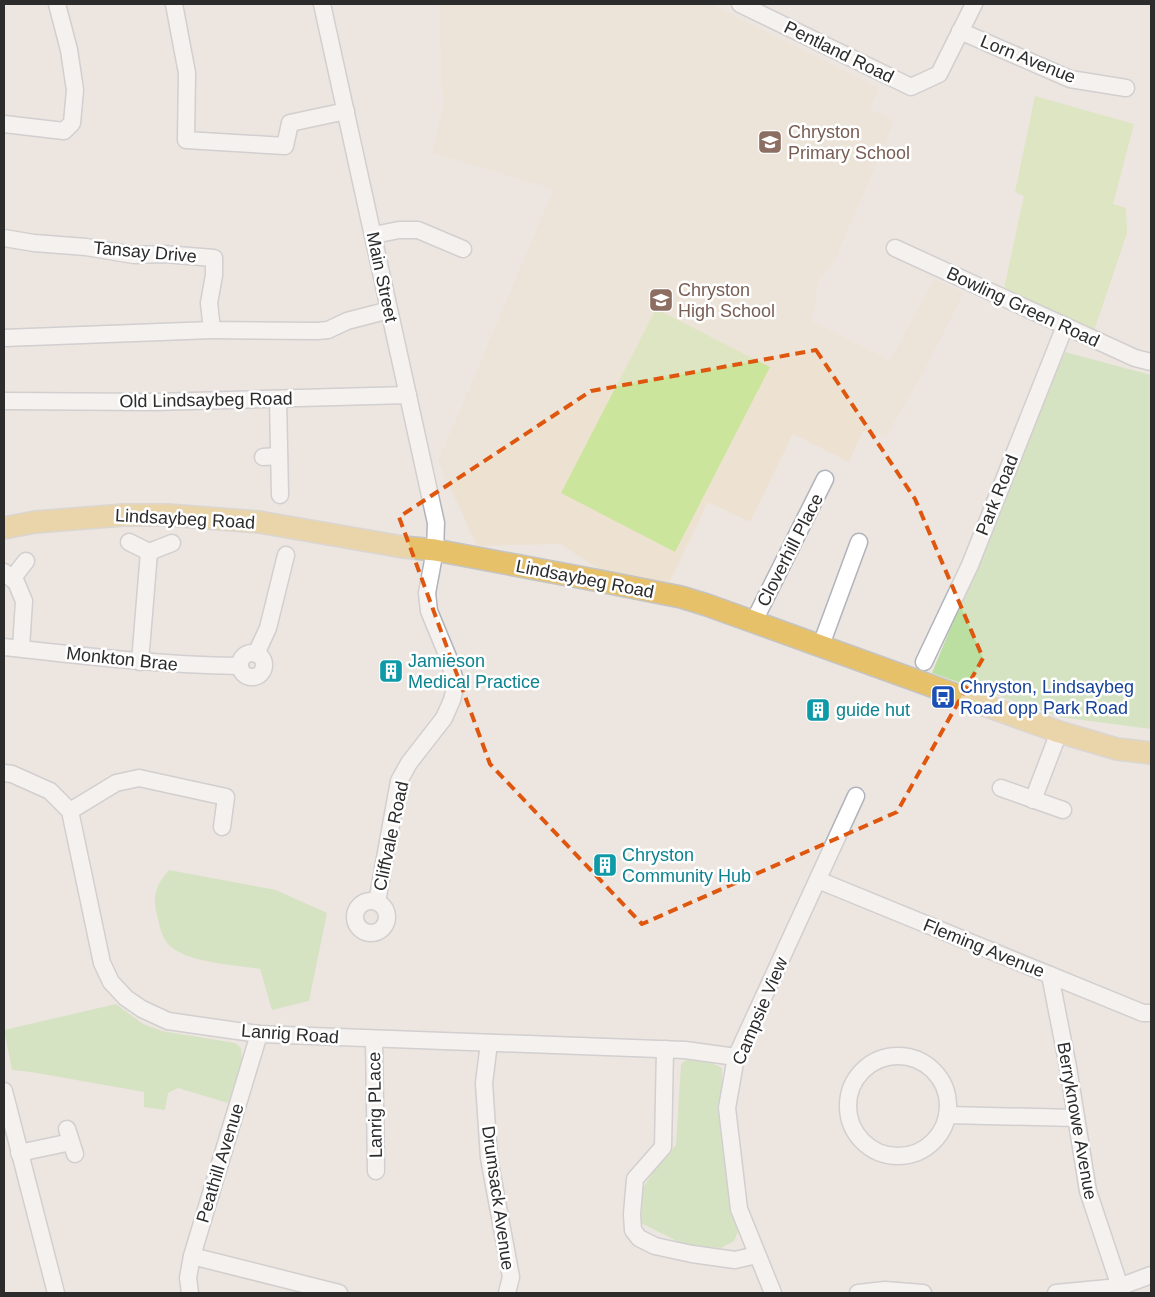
<svg xmlns="http://www.w3.org/2000/svg" width="1155" height="1297" font-family="Helvetica,sans-serif">
<rect width="100%" height="100%" fill="#ede6e0"/>
<polygon fill="#ede2d1" points="439,4 711,4 879,88 870,109 889,118 893,125 834,262 822,275 816,290 815,308 810,320 890,361 934,279 964,293 927,365 890,430 885,436 863,431 849,462 793,434 750,522 708,502 669,583 599,569 560,544 477,546 438,461 554,189 432,153 443,107"/>
<g fill="#badfa0">
<polygon points="1065,352 1151,375 1151,729 1060,717 932,673"/>
<path d="M169 870 276 890 327 913 309 1001 272 1010 260 969C236 965 185 963 168 944 162 938 159 924 157 915 152 896 156 885 169 870Z"/>
<polygon points="116,1004 143,1024 162,1031 235,1043 241,1048 242,1060 228,1103 178,1088 168,1093 165,1110 144,1107 144,1092 31,1072 12,1070 4,1030"/>
<polygon points="686,1060 706,1060 722,1068 723,1113 739,1229 734,1241 721,1248 685,1245 641,1223 643,1188 657,1166 676,1145 681,1064"/>
</g>
<g fill="#cce59d">
<polygon points="1035,96 1134,124 1113,204 1126,208 1127,233 1094,331 1003,293 1024,196 1015,192"/>
<polygon points="656,309 770,367 675,552 561,493"/>
</g>
<g fill="none" stroke-linecap="round" stroke-linejoin="round">
<defs>
<g id="minor">
<polyline points="174,4 187,73 186,140 285,146 290,123 346,111"/>
<polyline points="322,4 436,523 435,550 427,593 429,611 448,657 456,684 452,700 444,718 409,763 399,781 377,902"/>
<polyline points="740,4 911,87 939,74 974,4"/>
<polyline points="960,31 1070,79 1126,88"/>
<polyline points="4,124 64,131 72,123 75,90 69,50 57,4"/>
<polyline points="374,235 399,230 418,230 463,249"/>
<polyline points="4,238 34,243 86,247 134,255 164,254 214,258 214,275 209,303 212,330 317,331 328,330 347,321 389,310"/>
<polyline points="895,248 1135,358 1151,362"/>
<polyline points="4,338 212,330"/>
<polyline points="278,399 280,495"/>
<polyline points="4,401 155,402 408,395"/>
<polyline points="263,457 279,456"/>
<polyline points="129,542 149,552 140,662"/>
<polyline points="149,552 172,543"/>
<polyline points="4,572 16,582 24,601 21,648"/>
<polyline points="12,579 26,561"/>
<polyline points="754,621 825,479"/>
<polyline points="821,645 859,542"/>
<path d="M4 647C83 656 161 665 240 666"/>
<circle cx="252" cy="665" r="12"/>
<polyline points="256,654 268,628 286,555"/>
<polyline points="924,662 970,565 1065,326"/>
<polyline points="4,773 12,774 50,791 70,811 102,963 111,982 126,998 142,1009 168,1021 259,1034 685,1050 736,1057"/>
<polyline points="1001,788 1063,810"/>
<polyline points="1033,800 1059,732"/>
<polyline points="70,811 116,783 139,778 226,797 222,827"/>
<polyline points="818,880 1143,1013 1151,1013"/>
<circle cx="371" cy="917" r="16"/>
<polyline points="1050,975 1068,1067 1088,1191 1122,1293"/>
<polyline points="374,1039 376,1171"/>
<polyline points="489,1043 484,1083 489,1158 511,1277 507,1293"/>
<polyline points="665,1049 663,1147 635,1179 632,1214 633,1230 639,1238 655,1246 692,1254 735,1260 757,1255"/>
<circle cx="898" cy="1106" r="50"/>
<polyline points="4,1091 56,1293"/>
<polyline points="947,1115 1076,1118"/>
<polyline points="67,1129 75,1154"/>
<polyline points="19,1153 71,1142"/>
<polyline points="192,1256 339,1293"/>
<polyline points="190,1293 188,1278 192,1256 259,1034"/>
<polyline points="773,1293 739,1209 727,1108 736,1057 856,796"/>
<polyline points="858,1293 885,1290 923,1293"/>
<polyline points="1056,1293 1119,1287 1151,1275"/>
</g>
<polyline id="major" points="4,528 35,522 124,515 168,515 259,522 403,547 435,550 600,581 681,597 707,605 1059,732 1117,749 1151,753"/>
</defs>
<use href="#minor" stroke="#b0b3bb" stroke-width="19"/>
<use href="#major" stroke="#c4c4c4" stroke-width="24"/>
<use href="#minor" stroke="#fff" stroke-width="16"/>
<use href="#major" stroke="#e7c16a" stroke-width="21"/>
</g>
<path d="M0 0H1155V1297H0ZM816 350 915 499 983 658 897 812 642 924 490 764 399 517 591 391Z" fill="#ede6e0" fill-opacity=".55" fill-rule="evenodd"/>
<path fill="none" stroke="#df570e" stroke-width="4" stroke-dasharray="10 6" stroke-linejoin="round" d="M816 350 915 499 983 658 897 812 642 924 490 764 399 517 591 391Z"/>
<defs>
<symbol id="school-square" viewBox="-11 -11 22 22"><rect x="-9" y="-9" width="18" height="18" rx="4" fill="#8d6e63" stroke="#fff"/><path d="M0-5L7-2L0 1L-7-2ZM-4 1L0 2.5L4 1V4Q0 6-4 4Z" fill="#fff"/></symbol>
<symbol id="building-square" viewBox="-11 -11 22 22"><rect x="-9" y="-9" width="18" height="18" rx="4" fill="#0f9aa8" stroke="#fff"/><path d="M-4-6H4V6H1V3H-1V6H-4ZM-2.5-4.3h1.7v1.8h-1.7ZM.8-4.3h1.7v1.8H.8ZM-2.5-1h1.7V.8h-1.7ZM.8-1h1.7V.8H.8Z" fill="#fff"/></symbol>
<symbol id="bus-square" viewBox="-11 -11 22 22"><rect x="-9" y="-9" width="18" height="18" rx="4" fill="#1a4fb4" stroke="#fff"/><path d="M-5-6H5V4H4V6H2V4H-2V6H-4V4H-5ZM-3.5-4V0h7V-4ZM-3.5 1.2v1.5H-2V1.2ZM2 1.2v1.5H3.5V1.2Z" fill="#fff"/></symbol>
</defs>
<g fill-rule="evenodd">
<use href="#school-square" x="756" y="128" width="28" height="28"/>
<use href="#school-square" x="647" y="286" width="28" height="28"/>
<use href="#building-square" x="377" y="657" width="28" height="28"/>
<use href="#bus-square" x="929" y="683" width="28" height="28"/>
<use href="#building-square" x="804" y="696" width="28" height="28"/>
<use href="#building-square" x="591" y="851" width="28" height="28"/>
</g>
<g text-anchor="middle" stroke-width="5" stroke-linejoin="round" paint-order="stroke">
<g font-size="18" fill="#2c2c2c" stroke="#fff">
<text transform="translate(839 52) rotate(26)" y="6">Pentland Road</text>
<text transform="translate(1028 59) rotate(22)" y="6">Lorn Avenue</text>
<text transform="translate(145 252) rotate(5)" y="6">Tansay Drive</text>
<text transform="translate(382 277) rotate(78)" y="6">Main Street</text>
<text transform="translate(1023 307) rotate(25)" y="6">Bowling Green Road</text>
<text transform="translate(206 400) rotate(-1)" y="6">Old Lindsaybeg Road</text>
<text transform="translate(997 495) rotate(-68)" y="6">Park Road</text>
<text transform="translate(185 519) rotate(3)" y="6">Lindsaybeg Road</text>
<text transform="translate(790 550) rotate(-63)" y="6">Cloverhill Place</text>
<text transform="translate(585 579) rotate(11)" y="6">Lindsaybeg Road</text>
<text transform="translate(122 659) rotate(6)" y="6">Monkton Brae</text>
<text transform="translate(391 836) rotate(-78)" y="6">Cliffvale Road</text>
<text transform="translate(984 948) rotate(22)" y="6">Fleming Avenue</text>
<text transform="translate(760 1011) rotate(-67)" y="6">Campsie View</text>
<text transform="translate(290 1034) rotate(4)" y="6">Lanrig Road</text>
<text transform="translate(375 1105) rotate(-91)" y="6">Lanrig PLace</text>
<text transform="translate(1077 1121) rotate(80)" y="6">Berryknowe Avenue</text>
<text transform="translate(220 1163) rotate(-73)" y="6">Peathill Avenue</text>
<text transform="translate(498 1198) rotate(82)" y="6">Drumsack Avenue</text>
</g>
<g font-size="18" fill="#785e54" stroke="#fff" text-anchor="start">
<text x="788" y="138">Chryston<tspan x="788" dy="21">Primary School</tspan></text>
<text x="678" y="296">Chryston<tspan x="678" dy="21">High School</tspan></text>
</g>
<g font-size="18" fill="#0d838f" stroke="#fff" text-anchor="start">
<text x="408" y="667">Jamieson<tspan x="408" dy="21">Medical Practice</tspan></text>
<text x="836" y="716">guide hut</text>
<text x="622" y="861">Chryston<tspan x="622" dy="21">Community Hub</tspan></text>
</g>
<g font-size="18" fill="#164399" stroke="#fff" text-anchor="start">
<text x="960" y="693">Chryston, Lindsaybeg<tspan x="960" dy="21">Road opp Park Road</tspan></text>
</g>
</g>
<rect width="1155" height="1297" fill="none" stroke="#2c2c2c" stroke-width="10"/>
</svg>
